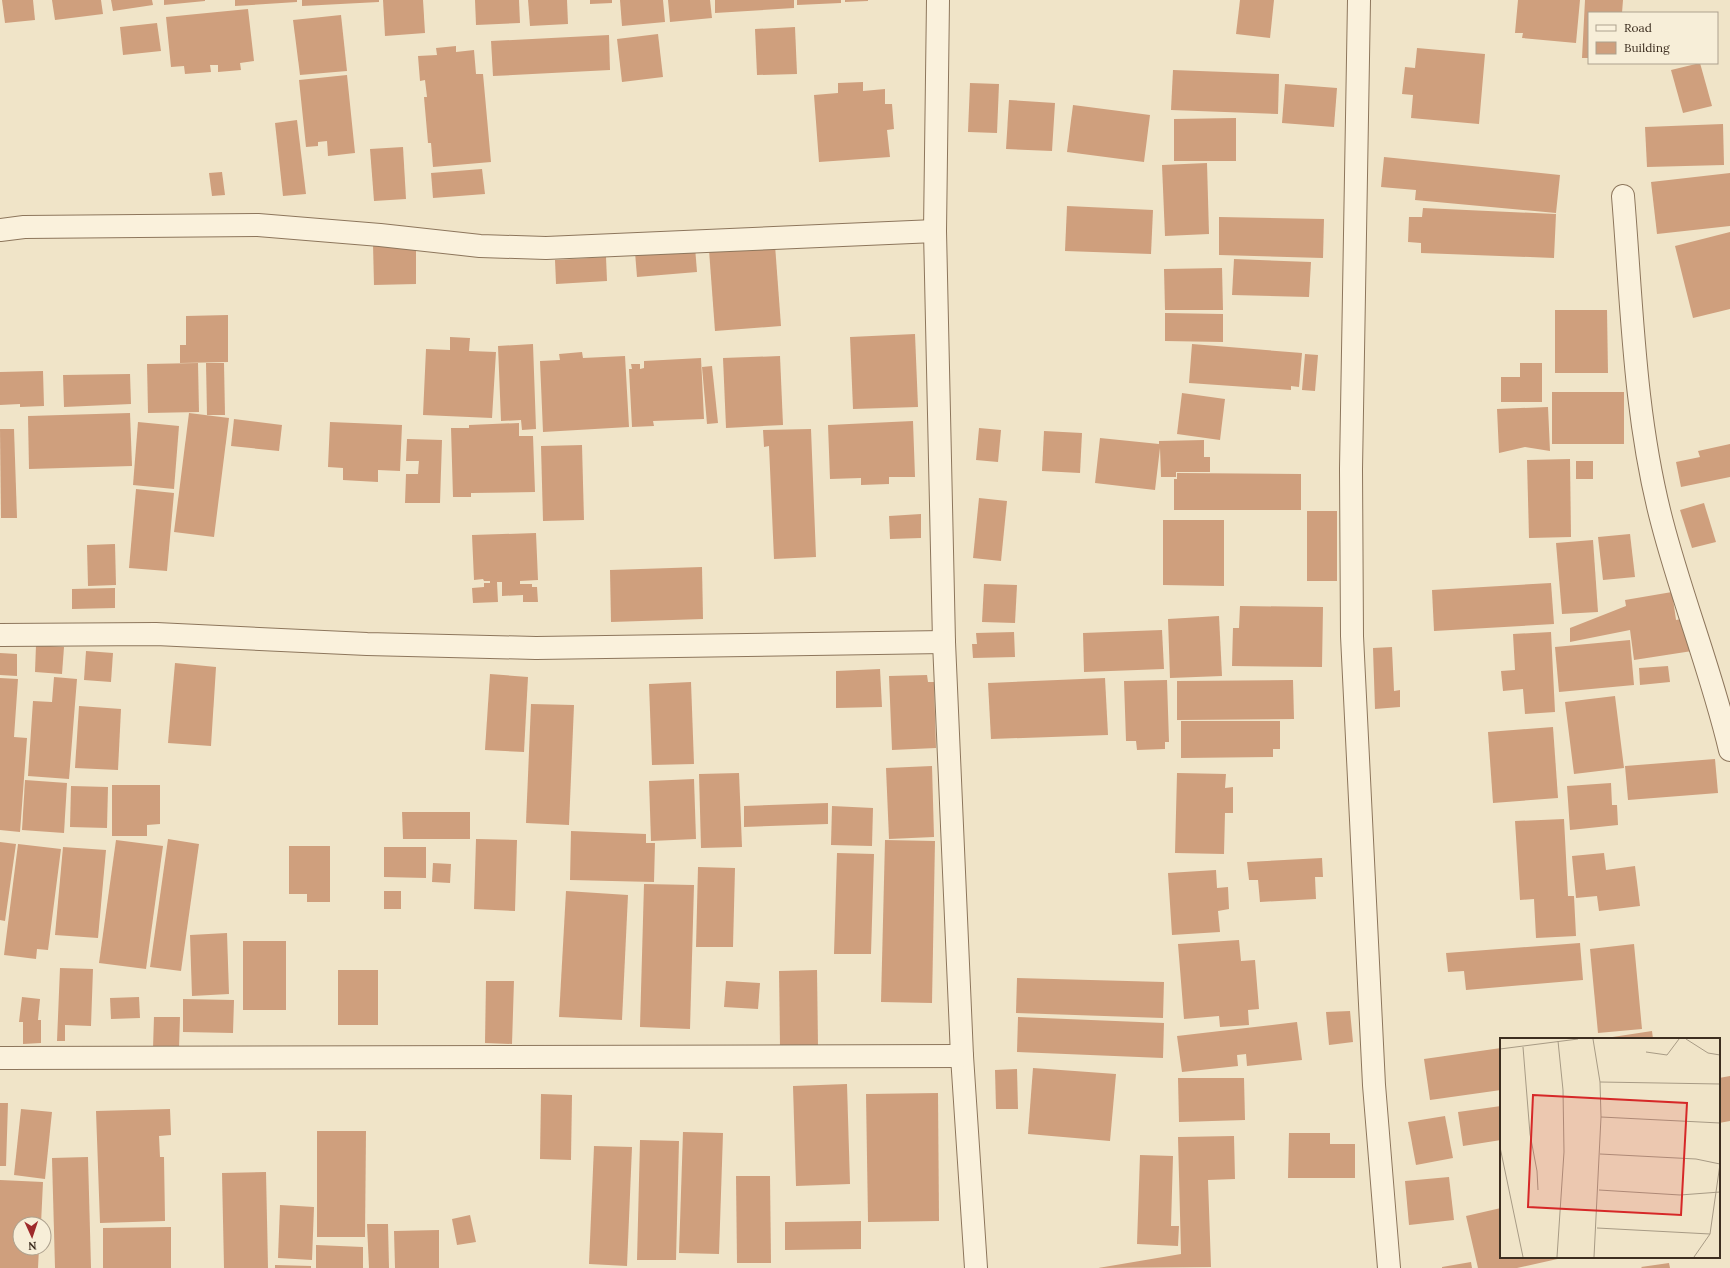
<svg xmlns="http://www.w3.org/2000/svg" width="1730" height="1268" font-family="Lora,serif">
<rect width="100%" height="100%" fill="#f0e4c8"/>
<g fill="#cf9f7d">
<polygon points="2,0 33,0 35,20 5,23"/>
<polygon points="52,0 101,0 103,14 55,20"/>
<polygon points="111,0 152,0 153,5 113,11"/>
<polygon points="164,0 205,0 205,1 164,5"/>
<polygon points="235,0 297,0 297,2 235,6"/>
<polygon points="302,0 379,0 379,2 302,6"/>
<polygon points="383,0 423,0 425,33 385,36"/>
<polygon points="475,0 519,0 520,23 476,25"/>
<polygon points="528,0 567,0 568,24 530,26"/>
<polygon points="590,0 612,0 612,3 590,4"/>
<polygon points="620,0 663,0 665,22 622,26"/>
<polygon points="668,0 710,0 712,18 670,22"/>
<polygon points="715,0 794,0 794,8 715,13"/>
<polygon points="797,0 841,0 841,3 797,5"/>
<polygon points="845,0 868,0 868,1 845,2"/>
<polygon points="1240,0 1274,0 1270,38 1236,34"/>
<polygon points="1518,0 1580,0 1576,43 1522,38 1523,33 1515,33"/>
<polygon points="1585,0 1623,0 1622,13 1589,13 1589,58 1582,58"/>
<polygon points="248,9 254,61 240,63 241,70 218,72 218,65 210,65 211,72 185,74 184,66 171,67 166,17"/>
<polygon points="341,15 347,71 300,75 293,20"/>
<polygon points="157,23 161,51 123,55 120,27"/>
<polygon points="795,27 797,74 757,75 755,29"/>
<polygon points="658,34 663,77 622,82 617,39"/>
<polygon points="609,35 610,70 493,76 491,41"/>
<polygon points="456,46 456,52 474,50 476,74 483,74 491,162 433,167 431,143 428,143 424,97 427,97 425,80 420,81 418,56 437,55 436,48"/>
<polygon points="1417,48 1485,54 1479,124 1411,118 1413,95 1402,94 1405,67 1415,68"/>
<polygon points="1700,63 1712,106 1683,113 1671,70"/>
<polygon points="1173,70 1279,74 1278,114 1171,110"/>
<polygon points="347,75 355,153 328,156 327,141 318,142 318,146 306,147 299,80"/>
<polygon points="863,82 863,91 885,89 885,104 892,104 894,129 887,130 890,157 819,162 814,95 838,93 838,83"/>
<polygon points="970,83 999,84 997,133 968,132"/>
<polygon points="1285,84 1337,88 1334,127 1282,123"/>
<polygon points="1009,100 1055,103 1052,151 1006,149"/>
<polygon points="1073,105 1150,115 1144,162 1067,152"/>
<polygon points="1236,118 1236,161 1174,161 1174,119"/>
<polygon points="297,120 306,194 283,196 275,123"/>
<polygon points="1723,124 1724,165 1647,167 1645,127"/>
<polygon points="403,147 406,199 374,201 370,149"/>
<polygon points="1384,157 1560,175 1556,213 1415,200 1416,190 1381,187"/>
<polygon points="1207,163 1209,234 1165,236 1162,165"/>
<polygon points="482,169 485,194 433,198 431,173"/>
<polygon points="222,172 225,195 212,196 209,173"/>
<polygon points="1730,173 1730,226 1657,234 1651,182"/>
<polygon points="1067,206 1153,210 1151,254 1065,251"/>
<polygon points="1423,208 1556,214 1554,258 1421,253 1421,243 1408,242 1409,217 1422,217"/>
<polygon points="1219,217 1324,219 1323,258 1219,255"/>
<polygon points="1730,232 1730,309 1693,318 1675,246"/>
<polygon points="373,244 416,244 416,284 374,285"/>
<polygon points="775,245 781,326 715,331 709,250"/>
<polygon points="695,247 697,272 637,277 635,252"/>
<polygon points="606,257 607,281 556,284 555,260"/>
<polygon points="1234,259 1311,262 1309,297 1232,295"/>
<polygon points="1222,268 1223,310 1165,310 1164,269"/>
<polygon points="1555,310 1607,310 1608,373 1555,373"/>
<polygon points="1165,313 1223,314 1223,342 1165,341"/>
<polygon points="228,315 228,362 180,363 180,345 186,345 186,316"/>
<polygon points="915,334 918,407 853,409 850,337"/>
<polygon points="450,337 470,338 469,351 496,352 492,418 423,415 426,349 450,350"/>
<polygon points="533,344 536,429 522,430 521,420 501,421 498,346"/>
<polygon points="1192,344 1302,353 1299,387 1291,386 1291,390 1189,383"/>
<polygon points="582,352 583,358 625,356 629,427 543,432 540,361 560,360 559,354"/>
<polygon points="1305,354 1318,355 1315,391 1302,390"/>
<polygon points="780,356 783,425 726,428 723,358"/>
<polygon points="701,358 704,419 653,421 654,426 632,427 629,369 632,369 631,364 640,364 640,369 644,368 644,361"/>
<polygon points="198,363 199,412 148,413 147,364"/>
<polygon points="206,363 224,363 225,415 207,415"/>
<polygon points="1520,363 1542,363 1542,402 1501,402 1501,377 1520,377"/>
<polygon points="712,366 718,423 707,424 702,367"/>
<polygon points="43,371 44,406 20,407 20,404 0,405 0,372"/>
<polygon points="130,374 131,404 64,407 63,375"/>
<rect x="1552" y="392" width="72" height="52"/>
<polygon points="1182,393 1225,399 1220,440 1177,434"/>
<polygon points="1548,407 1550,451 1525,447 1499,453 1497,409"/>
<polygon points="130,413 132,466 29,469 28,416"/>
<polygon points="189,413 229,418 214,537 174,532"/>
<polygon points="234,419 282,425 279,451 231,446"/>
<polygon points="913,421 915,477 889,477 889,484 861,485 861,478 830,479 828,425"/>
<polygon points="138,422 179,426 174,489 133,485"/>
<polygon points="330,422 402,425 400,471 378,470 378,482 343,480 343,468 328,467"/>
<polygon points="519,423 519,436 533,436 535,492 471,493 471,497 453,497 451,428 469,428 469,425"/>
<polygon points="979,428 1001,430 998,462 976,460"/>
<polygon points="0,429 14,429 17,518 1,518"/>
<polygon points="811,429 816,557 774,559 769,446 764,447 763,430"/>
<polygon points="1044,431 1082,433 1080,473 1042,471"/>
<polygon points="1100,438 1159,444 1159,441 1204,440 1204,457 1210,457 1210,472 1176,472 1176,477 1161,477 1160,448 1155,490 1095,483"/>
<polygon points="407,439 442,440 440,503 405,503 406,474 418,474 419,461 406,461"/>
<polygon points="1730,444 1730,477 1681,487 1676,462 1700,457 1698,451"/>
<polygon points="582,445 584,520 543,521 541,446"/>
<polygon points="1570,459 1571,537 1529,538 1527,460"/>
<rect x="1576" y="461" width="17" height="18"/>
<polygon points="1177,473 1301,474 1301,510 1174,510 1174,479 1177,479"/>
<polygon points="136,489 174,493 167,571 129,568"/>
<polygon points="979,498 1007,501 1001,561 973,558"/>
<polygon points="1704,503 1716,542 1692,548 1680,510"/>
<rect x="1307" y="511" width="30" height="70"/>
<polygon points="921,514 921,538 890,539 889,516"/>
<polygon points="1163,520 1224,520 1224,586 1163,585"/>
<polygon points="536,533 538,580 520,581 520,584 532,584 532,587 537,587 538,602 523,602 523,595 502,596 502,582 497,582 498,602 473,603 472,588 484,587 484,583 490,583 490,581 484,581 483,579 474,580 472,535"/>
<polygon points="1630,534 1635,577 1603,580 1598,537"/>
<polygon points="1593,540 1598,612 1562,614 1556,543"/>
<polygon points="115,544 116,585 88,586 87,545"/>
<polygon points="702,567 703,619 611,622 610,570"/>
<polygon points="1551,583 1554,624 1434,631 1432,590"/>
<polygon points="984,584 1017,585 1015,623 982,622"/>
<polygon points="115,588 115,608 72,609 72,589"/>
<polygon points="1672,592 1676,620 1687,618 1692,651 1634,660 1630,630 1570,642 1570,628 1626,606 1625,600"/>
<polygon points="1240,606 1323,607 1322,667 1232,666 1233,628 1239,628"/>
<polygon points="1219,616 1222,676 1170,678 1168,619"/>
<polygon points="1162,630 1164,669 1084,672 1083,633"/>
<polygon points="1014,632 1015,657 973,658 972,644 977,644 976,633"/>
<polygon points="1551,632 1555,712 1525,714 1523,689 1503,691 1501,671 1515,670 1513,634"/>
<polygon points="1630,640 1634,685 1559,692 1555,647"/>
<polygon points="36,645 64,647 62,674 35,672"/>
<polygon points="1392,647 1394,691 1400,690 1400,707 1375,709 1373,648"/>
<polygon points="86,651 113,653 111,682 84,680"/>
<polygon points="0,653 17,654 17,676 0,675"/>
<polygon points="175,663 216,667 211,746 168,743"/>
<polygon points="1668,666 1670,682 1640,685 1639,668"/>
<polygon points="880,669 882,707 836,708 836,671"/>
<polygon points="490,674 528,677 524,752 485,750"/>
<polygon points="927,675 928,682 934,682 936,748 892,750 889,676"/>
<polygon points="54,677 77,679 69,779 28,776 33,701 52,702"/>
<polygon points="0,678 18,679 14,737 27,738 20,832 0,830"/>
<polygon points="1105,678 1108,735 991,739 988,683"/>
<polygon points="1167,680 1169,742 1165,742 1165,749 1137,750 1136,741 1126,741 1124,681"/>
<polygon points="1293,680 1294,719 1177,720 1177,681"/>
<polygon points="691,682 694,764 652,765 649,684"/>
<polygon points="1615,696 1624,768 1574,774 1565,702"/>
<polygon points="531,704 574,705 569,825 526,823"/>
<polygon points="79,706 121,709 118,770 75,768"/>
<polygon points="1181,721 1280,721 1280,749 1273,749 1273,757 1181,758"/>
<polygon points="1553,727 1558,798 1493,803 1488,732"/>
<polygon points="1715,759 1718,793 1628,800 1625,766"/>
<polygon points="932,766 934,837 889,839 886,768"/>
<polygon points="739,773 742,847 701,848 699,774"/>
<polygon points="1177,773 1226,774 1225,788 1233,787 1233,813 1225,813 1224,854 1175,853"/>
<polygon points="694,779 696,839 651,841 649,781"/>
<polygon points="25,780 67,783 64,833 22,830"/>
<polygon points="1611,783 1612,805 1617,805 1618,825 1570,830 1567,786"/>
<polygon points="112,785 160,785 160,824 147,825 147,836 112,836"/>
<polygon points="71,786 108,787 107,828 70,827"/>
<polygon points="828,803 828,824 744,827 744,806"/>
<polygon points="832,806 873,808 872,846 831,845"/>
<polygon points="402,812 470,812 470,839 403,839"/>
<polygon points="1564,819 1568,896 1574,896 1576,936 1536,938 1534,899 1520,900 1515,821"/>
<polygon points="571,831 646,834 646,843 655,843 654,882 570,880"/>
<polygon points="168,839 199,844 181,971 150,967"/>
<polygon points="476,839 517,840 515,911 474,909"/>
<polygon points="116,840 163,846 146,969 99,963"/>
<polygon points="885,840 935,841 932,1003 881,1002"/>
<polygon points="0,842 16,844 5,921 0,920"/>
<polygon points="18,844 61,849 48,950 37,949 36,959 4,955"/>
<polygon points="289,846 330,846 330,902 307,902 307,894 289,894"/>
<polygon points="63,847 106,850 98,938 55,935"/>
<polygon points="384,847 426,847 426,878 384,877"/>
<polygon points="837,853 874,854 871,954 834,954"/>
<polygon points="1604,853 1606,870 1635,866 1640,906 1599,911 1597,896 1576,898 1572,856"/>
<polygon points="1322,858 1323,877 1315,877 1316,899 1260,902 1258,880 1249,880 1247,862"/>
<polygon points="433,863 451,864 450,883 432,882"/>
<polygon points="698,867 735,868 733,947 696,947"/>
<polygon points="1216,870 1217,888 1228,887 1229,909 1218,911 1220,932 1172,935 1168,873"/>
<polygon points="644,884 694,885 690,1029 640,1027"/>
<rect x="384" y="891" width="17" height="18"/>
<polygon points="566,891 628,895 622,1020 559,1017"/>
<polygon points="227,933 229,994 192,996 190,935"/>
<polygon points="1239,940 1241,961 1255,960 1259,1009 1248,1010 1249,1025 1220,1027 1219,1016 1184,1019 1178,944"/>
<rect x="243" y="941" width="43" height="69"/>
<polygon points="1580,943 1583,980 1466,990 1464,971 1448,972 1446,953"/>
<polygon points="1634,944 1642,1029 1598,1033 1590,949"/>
<polygon points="60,968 93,969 91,1026 65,1025 65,1041 57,1041"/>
<rect x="338" y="970" width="40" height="55"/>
<polygon points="817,970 818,1046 780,1046 779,971"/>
<polygon points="1017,978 1164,982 1163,1018 1016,1013"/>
<polygon points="486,981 514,981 512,1044 485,1043"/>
<polygon points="726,981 760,983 758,1009 724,1007"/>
<polygon points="22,997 40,999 38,1020 41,1020 41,1043 23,1044 23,1022 19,1022"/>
<polygon points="139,997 140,1018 111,1019 110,998"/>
<polygon points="183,999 234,1000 233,1033 183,1032"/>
<polygon points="1350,1011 1353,1042 1329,1045 1326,1012"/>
<polygon points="154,1017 180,1017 179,1048 153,1048"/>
<polygon points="1018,1017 1164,1023 1163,1058 1017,1052"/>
<polygon points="1297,1022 1302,1060 1247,1066 1246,1054 1237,1055 1238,1066 1182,1072 1177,1036"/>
<polygon points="1652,1031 1653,1039 1606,1039 1606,1038"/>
<polygon points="1501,1048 1501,1090 1430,1100 1424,1059"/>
<polygon points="1033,1068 1116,1074 1110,1141 1028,1134"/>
<polygon points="1017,1069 1018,1109 996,1109 995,1070"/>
<polygon points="1730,1076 1730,1121 1719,1123 1719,1078"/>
<polygon points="1178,1078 1244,1078 1245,1120 1179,1122"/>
<polygon points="847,1084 850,1184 796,1186 793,1086"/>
<polygon points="938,1093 939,1221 868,1222 866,1094"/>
<polygon points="541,1094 572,1095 571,1160 540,1159"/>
<polygon points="0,1103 8,1103 6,1166 0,1166"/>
<polygon points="1501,1106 1501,1140 1463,1146 1458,1112"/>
<polygon points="21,1109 52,1112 45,1179 14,1175"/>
<polygon points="170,1109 171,1135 159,1136 160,1157 164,1157 165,1221 100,1223 96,1111"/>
<polygon points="1445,1116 1453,1158 1416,1165 1408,1122"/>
<polygon points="317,1131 366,1131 365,1237 317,1237"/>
<polygon points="683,1132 723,1133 719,1254 679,1253"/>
<polygon points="1289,1133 1330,1133 1330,1144 1355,1144 1355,1178 1288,1178"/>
<polygon points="1234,1136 1235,1179 1208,1180 1211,1267 1098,1268 1181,1254 1178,1137"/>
<polygon points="640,1140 679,1141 676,1260 637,1260"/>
<polygon points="594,1146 632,1147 627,1266 589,1264"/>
<polygon points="1140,1155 1173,1156 1171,1226 1179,1226 1178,1246 1137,1244"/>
<polygon points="88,1157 91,1268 55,1268 52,1158"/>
<polygon points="266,1172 268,1268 224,1268 222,1173"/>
<polygon points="736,1176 770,1176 771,1263 737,1263"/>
<polygon points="1449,1177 1454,1220 1409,1225 1405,1181"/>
<polygon points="0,1180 43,1182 41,1224 20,1224 20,1248 39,1248 38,1268 0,1268"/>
<polygon points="280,1205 314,1207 312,1260 278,1258"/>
<polygon points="1501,1208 1501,1257 1562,1258 1517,1268 1478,1268 1466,1216"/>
<polygon points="470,1215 476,1242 457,1245 452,1219"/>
<polygon points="861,1221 861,1249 785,1250 785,1222"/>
<polygon points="367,1224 388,1224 389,1268 369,1268"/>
<polygon points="171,1227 171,1268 103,1268 103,1228"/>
<polygon points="439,1230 439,1268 395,1268 394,1231"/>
<polygon points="316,1245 363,1247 363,1268 316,1268"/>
<polygon points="1471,1262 1472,1268 1442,1268 1442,1267"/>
<polygon points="1669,1263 1670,1268 1642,1268 1641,1267"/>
<polygon points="275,1265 311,1266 311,1268 275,1268"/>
</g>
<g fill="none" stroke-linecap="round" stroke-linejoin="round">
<defs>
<g id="minor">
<polyline points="938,0 935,231 944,642 962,1056 976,1268"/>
<polyline points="1359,0 1351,469 1352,636 1374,1085 1389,1268"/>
<path d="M1623 196C1632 305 1634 416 1662 522 1682 599 1712 673 1730 750"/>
<polyline points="0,230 24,227 258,225 380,235 480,246 546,248 935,231"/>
<polyline points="0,635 156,634 367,644 536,648 944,642"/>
<polyline points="0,1058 962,1056"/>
</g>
</defs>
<use href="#minor" stroke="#8d765c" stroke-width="24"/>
<use href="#minor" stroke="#faf1dc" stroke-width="22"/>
</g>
<g transform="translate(1500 1038)">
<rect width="220" height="220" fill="#f0e4c8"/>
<path fill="none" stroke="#a89b85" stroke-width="1" d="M93 1 100 44 101 79 94 219M186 1 208 15 220 17M23 9 30 96 37 133 38 152M0 11 78 1M146 14 167 17 179 1M100 44 220 46M101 79 220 85M0 109 23 219M100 116 196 121 220 126M99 152 180 157 220 154M97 190 210 196M57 219 64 114 63 52 58 3M194 219 210 196 220 126"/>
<path fill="#d62828" fill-opacity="0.15" stroke="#d62828" stroke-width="2" d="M33 57 187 65 181 177 28 169Z"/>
<rect width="220" height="220" fill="none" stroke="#3d2e20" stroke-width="2"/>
</g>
<rect x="1588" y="12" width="130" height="52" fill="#f7eed8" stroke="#ada18e"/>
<rect x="1596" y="25" width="20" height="6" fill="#faf1dc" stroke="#ada18e"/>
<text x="1624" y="32" font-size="12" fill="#3d2e20">Road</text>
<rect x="1596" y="42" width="20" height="12" fill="#cf9f7d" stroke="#ada18e"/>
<text x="1624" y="52" font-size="12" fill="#3d2e20">Building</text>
<g transform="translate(32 1236) rotate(177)"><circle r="19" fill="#f7eed8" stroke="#ada18e"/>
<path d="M0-3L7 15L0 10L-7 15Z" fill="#9e2a2b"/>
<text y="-6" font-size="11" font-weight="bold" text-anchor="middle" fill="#3d2e20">N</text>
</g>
</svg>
